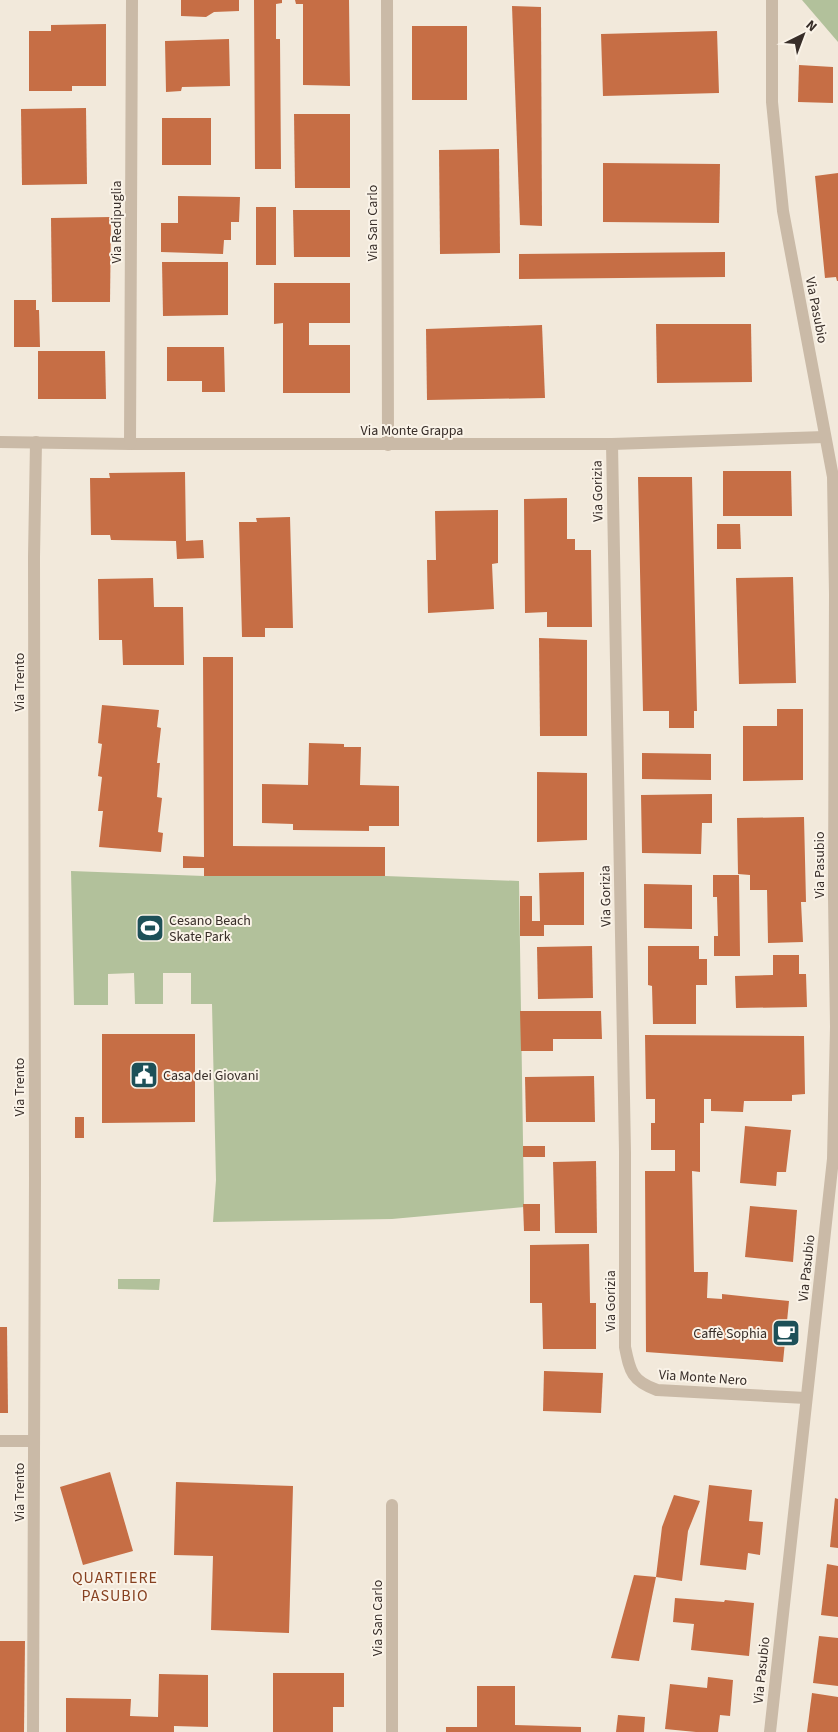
<svg xmlns="http://www.w3.org/2000/svg" width="838" height="1732" font-family="'Source Sans 3',sans-serif">
<rect width="100%" height="100%" fill="#f2e9db"/>
<g fill="#b2c19b">
<polygon points="802,0 838,0 838,42"/>
<polygon points="71,871 204,876 385,876 519,881 524,1207 392,1219 213,1222 216,1180 212,1004 191,1004 191,973 163,973 163,1004 135,1004 134,973 108,974 108,1005 74,1005"/>
<polygon points="118,1279 160,1279 159,1290 118,1289"/>
</g>
<g fill="#c66e45">
<polygon points="181,0 239,0 239,11 214,12 206,17 181,16"/>
<polygon points="254,0 282,0 282,3 276,4 276,39 280,39 281,169 255,169"/>
<polygon points="295,0 349,0 350,86 303,85 303,4 296,4"/>
<polygon points="512,6 541,7 542,226 520,225"/>
<polygon points="106,24 106,86 72,86 72,91 29,91 29,31 51,31 51,25"/>
<rect x="412" y="26" width="55" height="74"/>
<polygon points="717,31 719,93 603,96 601,34"/>
<polygon points="229,39 230,86 182,87 181,91 166,92 165,41"/>
<polygon points="799,65 833,67 833,103 798,102"/>
<polygon points="86,108 87,184 22,185 21,109"/>
<polygon points="294,114 350,114 350,188 295,188"/>
<rect x="162" y="118" width="49" height="47"/>
<polygon points="499,149 500,253 440,254 439,150"/>
<polygon points="603,163 720,164 719,223 603,222"/>
<polygon points="838,173 838,281 837,281 836,277 825,278 815,176"/>
<polygon points="178,196 240,197 239,222 231,222 231,240 224,240 223,254 161,252 161,223 178,223"/>
<rect x="256" y="207" width="20" height="58"/>
<polygon points="293,210 350,210 350,257 294,257"/>
<polygon points="111,217 110,302 52,302 51,218"/>
<polygon points="725,252 725,277 519,279 519,254"/>
<polygon points="162,262 228,262 228,315 163,316"/>
<polygon points="274,283 350,283 350,323 309,323 309,345 350,345 350,393 283,393 283,323 274,324"/>
<polygon points="14,300 36,300 36,310 39,310 40,347 14,347"/>
<polygon points="656,324 751,324 752,382 657,383"/>
<polygon points="542,325 545,398 427,400 426,329"/>
<polygon points="167,347 224,347 225,392 202,392 202,381 167,381"/>
<polygon points="38,351 105,351 106,399 38,399"/>
<polygon points="723,471 791,471 792,516 723,516"/>
<polygon points="185,472 186,541 203,540 204,558 177,559 176,541 111,540 110,535 91,535 90,478 110,478 109,473"/>
<polygon points="638,477 692,477 697,711 694,711 694,728 669,728 669,711 643,711"/>
<polygon points="567,498 567,539 575,539 575,550 591,550 592,627 547,627 547,612 525,613 524,499"/>
<polygon points="498,510 498,563 492,564 494,609 428,613 427,560 436,560 435,511"/>
<polygon points="290,517 293,628 265,628 265,637 242,637 239,522 257,522 256,518"/>
<polygon points="717,524 740,524 741,549 717,549"/>
<polygon points="793,577 796,683 739,684 736,578"/>
<polygon points="153,578 154,607 183,607 184,665 123,665 122,640 99,640 98,579"/>
<polygon points="539,638 587,640 587,736 540,736"/>
<polygon points="203,657 233,657 233,846 385,847 385,876 204,876 204,868 183,868 183,856 204,857"/>
<polygon points="102,705 159,710 157,727 161,728 157,763 160,763 157,797 162,798 158,832 163,833 161,852 99,847 103,811 98,811 102,777 98,776 102,744 98,743"/>
<polygon points="777,709 803,709 803,780 743,781 743,726 777,726"/>
<polygon points="309,743 344,744 344,747 361,747 360,785 399,786 399,826 369,826 369,831 293,830 293,824 262,823 262,784 308,785"/>
<polygon points="642,753 711,754 711,780 642,779"/>
<polygon points="537,772 587,773 587,840 537,842"/>
<polygon points="712,794 712,823 702,823 701,854 642,853 641,795"/>
<polygon points="804,817 806,902 801,902 803,942 768,943 767,890 750,890 750,875 738,874 737,818"/>
<polygon points="584,872 584,925 544,925 544,936 520,936 520,896 532,896 532,921 540,921 539,873"/>
<polygon points="713,875 739,875 740,956 714,956 714,936 718,936 717,897 713,897"/>
<polygon points="644,884 692,885 692,929 644,928"/>
<polygon points="592,946 593,998 538,999 537,947"/>
<polygon points="648,946 699,946 699,959 707,959 707,985 696,985 696,1024 653,1024 652,986 648,985"/>
<polygon points="773,955 799,955 799,974 806,974 807,1007 736,1008 735,976 773,975"/>
<polygon points="520,1011 601,1011 602,1039 553,1039 553,1051 521,1051"/>
<polygon points="102,1034 195,1034 195,1122 102,1123"/>
<polygon points="645,1035 804,1036 805,1094 792,1095 792,1101 744,1101 743,1112 711,1111 711,1099 704,1099 704,1123 700,1123 700,1172 692,1171 694,1272 708,1272 707,1298 722,1299 722,1294 789,1301 783,1362 646,1352 645,1171 675,1171 675,1150 651,1150 651,1123 655,1123 655,1099 646,1099"/>
<polygon points="594,1076 595,1122 526,1122 525,1077"/>
<rect x="75" y="1117" width="9" height="21"/>
<polygon points="745,1126 791,1130 786,1172 777,1172 776,1186 740,1183"/>
<rect x="523" y="1146" width="22" height="11"/>
<polygon points="596,1161 597,1233 555,1233 553,1162"/>
<polygon points="523,1204 540,1204 540,1231 524,1231"/>
<polygon points="750,1206 797,1210 793,1262 745,1257"/>
<polygon points="589,1244 590,1303 596,1303 596,1349 543,1349 542,1303 530,1303 530,1245"/>
<polygon points="0,1327 7,1327 8,1413 0,1413"/>
<polygon points="544,1371 603,1373 601,1413 543,1411"/>
<polygon points="110,1472 133,1551 83,1565 60,1487"/>
<polygon points="176,1482 293,1486 289,1633 211,1630 213,1556 174,1555"/>
<polygon points="709,1485 752,1490 749,1521 763,1522 760,1555 748,1553 746,1570 700,1565"/>
<polygon points="674,1495 700,1501 688,1531 682,1581 656,1577 662,1527"/>
<polygon points="835,1498 838,1499 838,1548 830,1547"/>
<polygon points="827,1564 838,1566 838,1617 821,1615"/>
<polygon points="634,1575 656,1577 639,1661 611,1658"/>
<polygon points="675,1598 724,1602 725,1600 754,1603 749,1656 691,1650 694,1624 673,1622"/>
<polygon points="819,1636 838,1638 838,1686 813,1683"/>
<polygon points="0,1641 25,1641 24,1732 0,1732"/>
<polygon points="273,1673 344,1673 344,1707 333,1707 333,1732 273,1732"/>
<polygon points="159,1674 208,1675 208,1727 174,1726 174,1732 66,1732 66,1698 131,1699 130,1716 158,1717"/>
<polygon points="708,1677 733,1680 730,1716 720,1715 718,1732 696,1732 665,1729 670,1684 707,1688"/>
<polygon points="477,1686 515,1686 515,1725 581,1727 581,1732 446,1732 446,1727 477,1727"/>
<polygon points="812,1693 838,1697 838,1732 807,1732"/>
<polygon points="618,1715 645,1717 644,1732 616,1732"/>
</g>
<g fill="none" stroke-linecap="round" stroke-linejoin="round">
<g stroke="#cabaa7" stroke-width="12">
<polyline points="387,0 388,445"/>
<polyline points="0,442 130,444 612,444 825,437"/>
<polyline points="130,444 132,0"/>
<path d="M612 444 625 1152V1347C630 1372 632 1381 657 1390L806 1398"/>
<polyline points="0,1441 34,1441"/>
<polyline points="392,1505 392,1732"/>
<polyline points="33,1732 35,1177 34,557 36,442"/>
<polyline points="770,1732 833,1159 836,1027 834,897 835,594 833,477 783,211 772,102 772,0"/>
</g>
</g>
<defs>
<symbol id="stadium-square" viewBox="-11 -11 22 22"><rect x="-9" y="-9" width="18" height="18" rx="4" fill="#1d5058" stroke="#faf3e8"/><path d="M0-5a6.5 5 0 1 0 0 10a6.5 5 0 1 0 0-10ZM-3.5-1.8h7v3.6h-7Z" fill="#fff"/></symbol>
<symbol id="civic-square" viewBox="-11 -11 22 22"><rect x="-9" y="-9" width="18" height="18" rx="4" fill="#1d5058" stroke="#faf3e8"/><path d="M-.6-6.5H3V-4.5H.6V-3L4-1V1h2V6H-6V1h2V-1L-.6-3ZM-1.2 2.5V6h2.4V2.5Z" fill="#fff"/></symbol>
<symbol id="cafe-square" viewBox="-11 -11 22 22"><rect x="-9" y="-9" width="18" height="18" rx="4" fill="#1d5058" stroke="#faf3e8"/><path d="M-5.5-4.5H6V0H3Q3 3.5 0 3.5H-2.5Q-5.5 3.5-5.5 0ZM3-3.2v2h1.7v-2ZM-6 4.5H4V6H-6Z" fill="#fff"/></symbol>
</defs>
<g fill-rule="evenodd">
<use href="#stadium-square" x="134" y="912" width="32" height="32"/>
<use href="#civic-square" x="128" y="1059" width="32" height="32"/>
<use href="#cafe-square" x="770" y="1317" width="32" height="32"/>
</g>
<g text-anchor="middle" stroke-width="4" stroke-linejoin="round" paint-order="stroke">
<g font-size="14" fill="#372d28" stroke="#faf3e8">
<text transform="translate(116 222) rotate(-90)" y="5">Via Redipuglia</text>
<text transform="translate(372 223) rotate(-90)" y="5">Via San Carlo</text>
<text transform="translate(817 310) rotate(79)" y="5">Via Pasubio</text>
<text x="412" y="435">Via Monte Grappa</text>
<text transform="translate(597 491) rotate(-91)" y="5">Via Gorizia</text>
<text transform="translate(19 682) rotate(-90)" y="5">Via Trento</text>
<text transform="translate(819 865) rotate(-90)" y="5">Via Pasubio</text>
<text transform="translate(605 896) rotate(-91)" y="5">Via Gorizia</text>
<text transform="translate(19 1087) rotate(-90)" y="5">Via Trento</text>
<text transform="translate(806 1268) rotate(-84)" y="5">Via Pasubio</text>
<text transform="translate(610 1301) rotate(-90)" y="5">Via Gorizia</text>
<text transform="translate(703 1377) rotate(4)" y="5">Via Monte Nero</text>
<text transform="translate(19 1492) rotate(-90)" y="5">Via Trento</text>
<text transform="translate(377 1618) rotate(-90)" y="5">Via San Carlo</text>
<text transform="translate(761 1670) rotate(-84)" y="5">Via Pasubio</text>
</g>
<g font-size="14" fill="#372d28" stroke="#faf3e8" text-anchor="start">
<text x="169" y="925">Cesano Beach<tspan x="169" dy="16">Skate Park</tspan></text>
<text x="163" y="1080">Casa dei Giovani</text>
<text x="767" y="1338" text-anchor="end">Caffè Sophia</text>
</g>
<g font-size="16" letter-spacing="1" fill="#864020" stroke="#faf3e8">
<text x="115" y="1583">QUARTIERE<tspan x="115" dy="18">PASUBIO</tspan></text>
</g>
</g>
<g transform="translate(803 35) rotate(42)" stroke="#faf3e8" stroke-width="4" paint-order="stroke">
<path d="M0-4L9 19L0 12L-9 19Z" fill="#372d28"/>
<text y="-8" font-size="14" font-weight="bold" text-anchor="middle" fill="#372d28">N</text>
</g>
</svg>
